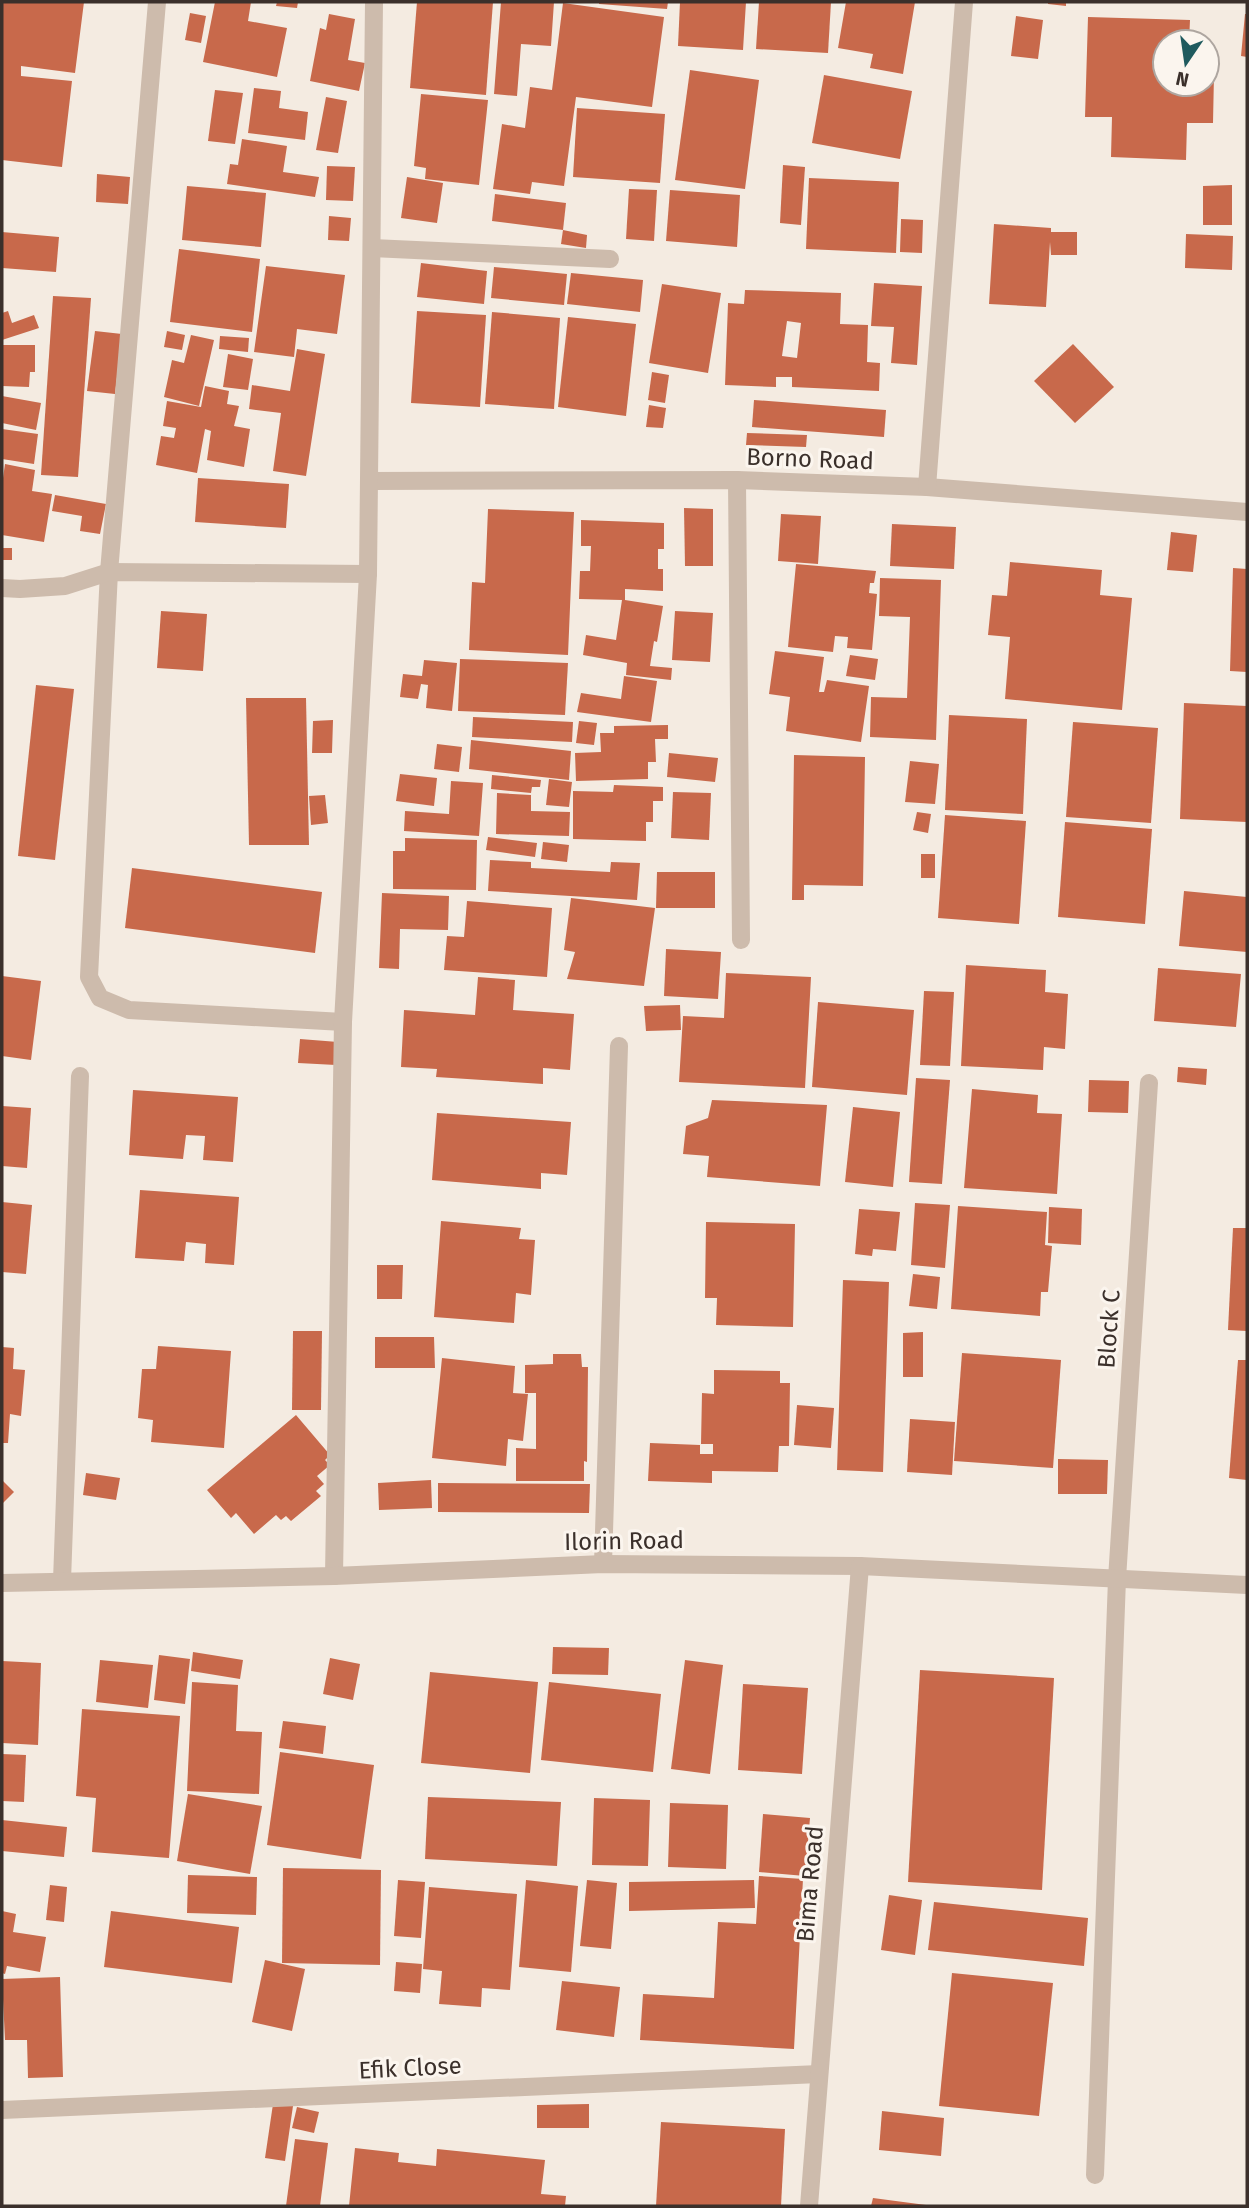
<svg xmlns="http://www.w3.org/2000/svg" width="1249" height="2208" font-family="'Fira Sans',sans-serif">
<rect width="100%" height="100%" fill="#f4ebe1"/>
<g fill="#c8694b" fill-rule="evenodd">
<polygon points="2,2 84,2 75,73 21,66 21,76 72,81 62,167 2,160"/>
<polygon points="215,2 251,2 248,21 287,28 277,77 203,62"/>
<polygon points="277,2 298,2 297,8 276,6"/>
<polygon points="417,2 493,2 486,95 410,88"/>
<polygon points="501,2 554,2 551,46 521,44 517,96 494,94"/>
<polygon points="599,2 668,2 667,9 599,4"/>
<polygon points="680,2 746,2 743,50 678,46"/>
<polygon points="759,2 831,2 828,53 756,49"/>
<polygon points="846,2 915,2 903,74 870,68 873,54 838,48"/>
<polygon points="1048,2 1066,2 1066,6 1048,4"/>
<polygon points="563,3 664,17 652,107 576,97 564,186 532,182 530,194 493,189 502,124 525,128 530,87 552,90"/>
<polygon points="190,13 206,16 201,43 185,40"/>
<polygon points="329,14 355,19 348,60 365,63 359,91 310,81 320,28 326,30"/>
<polygon points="1245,14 1247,14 1247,57 1241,56"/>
<polygon points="1016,16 1043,20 1038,59 1011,56"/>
<polygon points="1088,17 1190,20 1189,42 1165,42 1165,84 1207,84 1207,74 1214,74 1213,123 1187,123 1186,160 1111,157 1112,117 1085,117"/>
<polygon points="690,70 759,80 745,189 675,180"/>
<polygon points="824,75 912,91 900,159 812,143"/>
<polygon points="254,88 281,91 279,108 308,112 305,140 248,133"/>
<polygon points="215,90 243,93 235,144 208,141"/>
<polygon points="421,94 488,100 479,185 425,179 426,168 414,166"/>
<polygon points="326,97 347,101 338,153 316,150"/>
<polygon points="577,108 665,114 660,183 573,177"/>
<polygon points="242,139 287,146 283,172 319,177 315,197 227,184 230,164 238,165"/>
<polygon points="783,165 805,167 801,225 780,223"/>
<polygon points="327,166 355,167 353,201 326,200"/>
<polygon points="97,174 130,177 128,204 96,202"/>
<polygon points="407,177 443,183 437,223 401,218"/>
<polygon points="809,178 899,182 896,253 806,249"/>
<polygon points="1232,185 1232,225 1203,225 1203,186"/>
<polygon points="187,186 266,193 261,247 182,240"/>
<polygon points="629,189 657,190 654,241 626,239"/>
<polygon points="670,190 740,195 737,247 666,241"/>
<polygon points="495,194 566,203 563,230 492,221"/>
<polygon points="329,216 351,218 349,241 328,240"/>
<polygon points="901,219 923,220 922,253 900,252"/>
<polygon points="994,224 1051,228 1051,232 1077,232 1077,255 1051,255 1050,242 1046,307 989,304"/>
<polygon points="563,230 587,235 586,248 561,244"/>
<polygon points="2,232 59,237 56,272 2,268"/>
<polygon points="1186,234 1233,236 1232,270 1185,268"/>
<polygon points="179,249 260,259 252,332 170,322"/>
<polygon points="421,263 487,271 484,304 417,297"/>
<polygon points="266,266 345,275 337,334 297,329 294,357 254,352"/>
<polygon points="494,267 567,274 564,305 491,298"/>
<polygon points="571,273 643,280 640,312 567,304"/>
<polygon points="874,283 922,286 917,365 891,363 894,327 871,326"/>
<polygon points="662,284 721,293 708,373 649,363"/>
<path d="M745 290 841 293 840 324 868 325 867 362 880 363 879 391 792 387V377H776V387L725 385 728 303 744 304ZM787 321 801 323 797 358 782 356Z"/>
<polygon points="53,296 91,298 78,477 41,475"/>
<polygon points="8,311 12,323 34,315 39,328 2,340 2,313"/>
<polygon points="417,311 486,315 480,407 411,403"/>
<polygon points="492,312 560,318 554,409 485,404"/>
<polygon points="568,317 636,324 626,416 558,407"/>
<polygon points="95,331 122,334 115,394 87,391"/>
<polygon points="167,331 185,335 182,350 164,347"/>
<polygon points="191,335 214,340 199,406 164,397 172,360 184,363"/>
<polygon points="220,336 249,338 248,352 219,349"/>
<polygon points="1073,344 1114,387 1075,423 1034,381"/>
<polygon points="2,345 35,345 35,372 30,372 29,387 2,386"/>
<polygon points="297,349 325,354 306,476 273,471 281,413 249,409 252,385 290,391"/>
<polygon points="228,354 253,359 248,390 223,387"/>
<polygon points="652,372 669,375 665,403 648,400"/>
<polygon points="205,386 229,391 227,404 239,406 234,426 250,429 244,467 207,460 211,431 205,429 197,473 156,465 161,436 174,438 176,428 163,426 167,401 201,407"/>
<polygon points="2,396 41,403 36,430 2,423"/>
<polygon points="754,400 886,410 884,437 752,427"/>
<polygon points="649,405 666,408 663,428 646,427"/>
<polygon points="2,429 38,434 34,464 2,459"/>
<polygon points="747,433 807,435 806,447 746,445"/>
<polygon points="5,464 35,470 32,491 52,494 44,542 2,535 2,485"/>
<polygon points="198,478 289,484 286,528 195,522"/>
<polygon points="55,495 106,504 100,534 80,531 82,516 52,511"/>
<polygon points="684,508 713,509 713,566 685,566"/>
<polygon points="488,509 574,512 568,655 469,650 472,582 485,583"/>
<polygon points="781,514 821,516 818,564 778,561"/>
<polygon points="581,520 664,523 664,549 658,549 658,569 663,569 663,591 625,589 625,600 663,606 657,642 654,641 650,666 672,668 671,680 626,675 627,663 583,655 586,635 616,640 622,600 579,599 580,571 590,571 591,546 581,546"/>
<polygon points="892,524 956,527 954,569 890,566"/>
<polygon points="1171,532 1197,535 1193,572 1167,570"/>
<rect x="2" y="548" width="10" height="12"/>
<polygon points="1010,562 1102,570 1100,595 1132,598 1122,710 1005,699 1010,637 988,635 992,595 1007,596"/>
<polygon points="796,564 876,571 874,583 870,583 869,593 877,594 872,650 847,648 848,637 835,636 833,652 788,647"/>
<polygon points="1233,568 1247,569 1247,672 1230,671"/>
<polygon points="880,578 941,580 936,740 870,737 871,697 907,698 910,617 879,616"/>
<polygon points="161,611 207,614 203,671 157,668"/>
<polygon points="675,611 713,613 710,662 672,660"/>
<polygon points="775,651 824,657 819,692 824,692 827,680 869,686 861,742 786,731 790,697 769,694"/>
<polygon points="850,655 878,659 875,680 846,676"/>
<polygon points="460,659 568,663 565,715 458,711"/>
<polygon points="424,660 457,663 452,711 426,708 428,685 421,684 418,699 400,697 403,674 422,676"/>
<polygon points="624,676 657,681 651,722 577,712 581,693 621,699"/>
<polygon points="36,685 74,689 55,860 18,856"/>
<polygon points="246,698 306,698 309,845 249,845"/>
<polygon points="1184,703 1247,706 1247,822 1180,819"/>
<polygon points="949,715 1027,719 1023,814 945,810"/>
<polygon points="473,717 573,722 572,742 472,737"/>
<polygon points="333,720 332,753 312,753 313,721"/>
<polygon points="579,721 597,723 594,745 576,743"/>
<polygon points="1073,722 1158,728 1151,823 1066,817"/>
<polygon points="668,725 668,739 655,739 656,762 648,762 648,779 576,781 575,753 601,752 600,733 614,733 614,726"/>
<polygon points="471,740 571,751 569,780 469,769"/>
<polygon points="437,744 462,747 459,772 434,769"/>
<polygon points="669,753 718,758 715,782 667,777"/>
<polygon points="794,755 865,757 863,886 804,885 804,900 792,900"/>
<polygon points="910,761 939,764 935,804 905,802"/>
<polygon points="400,774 437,778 434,806 396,801"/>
<polygon points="492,775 541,780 540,787 532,787 531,793 491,789"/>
<polygon points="549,779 572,782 569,807 546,805"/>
<polygon points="451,781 483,783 479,836 404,831 405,811 449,814"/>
<polygon points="614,785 663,787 663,801 653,801 653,822 646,822 646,841 573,839 573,791 613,792"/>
<polygon points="673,792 711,793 709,840 671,838"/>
<polygon points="497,793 531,795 531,811 570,812 569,836 496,834"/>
<polygon points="325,795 328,823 311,825 309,796"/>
<polygon points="917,812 931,814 928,833 913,830"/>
<polygon points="945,815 1026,821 1019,924 938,918"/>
<polygon points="1065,822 1152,829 1145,924 1058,917"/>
<polygon points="488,837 537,843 535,857 486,850"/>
<polygon points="405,838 477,840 476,890 393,889 393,851 405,851"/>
<polygon points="543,842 569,845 567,862 541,859"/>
<rect x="921" y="854" width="14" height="24"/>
<polygon points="490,860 531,862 531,868 610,872 611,862 640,863 637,900 488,891"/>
<polygon points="132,868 322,892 315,953 125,928"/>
<polygon points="657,872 715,872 715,908 656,908"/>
<polygon points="1184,891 1247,897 1247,952 1179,946"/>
<polygon points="382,893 449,896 448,930 400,929 399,969 379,968"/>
<polygon points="571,898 655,908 644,986 567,979 575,952 564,950"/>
<polygon points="467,901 552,908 547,977 444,970 447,936 464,937"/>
<polygon points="666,949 721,952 718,999 664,996"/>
<polygon points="966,965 1046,970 1045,992 1068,994 1065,1049 1044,1047 1043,1070 961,1066"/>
<polygon points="1158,968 1241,974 1236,1027 1154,1021"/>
<polygon points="726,973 811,977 805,1088 679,1082 683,1016 724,1018"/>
<polygon points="2,976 41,981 31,1060 2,1056"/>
<polygon points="478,977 515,980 513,1010 574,1014 570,1070 543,1068 543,1084 436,1077 437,1069 401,1067 404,1010 475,1015"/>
<polygon points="924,991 954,992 950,1066 920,1065"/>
<polygon points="818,1002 914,1010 907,1095 812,1087"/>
<polygon points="680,1005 681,1030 646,1031 644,1006"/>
<polygon points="300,1039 338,1042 336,1065 298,1063"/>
<polygon points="1178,1067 1207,1069 1206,1085 1177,1082"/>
<polygon points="916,1078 950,1080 942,1184 909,1182"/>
<polygon points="1089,1080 1129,1081 1128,1113 1088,1112"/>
<polygon points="972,1089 1038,1095 1037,1113 1062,1114 1057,1194 964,1188"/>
<polygon points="133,1090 238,1097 233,1162 203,1160 205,1136 186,1135 183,1159 129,1155"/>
<polygon points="712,1100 827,1105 820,1186 707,1177 709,1156 683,1154 686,1126 708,1118"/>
<polygon points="2,1106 31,1108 27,1168 2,1166"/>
<polygon points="853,1107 900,1112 893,1187 845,1182"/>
<polygon points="437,1113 571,1122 567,1175 541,1173 541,1189 432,1180"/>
<polygon points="140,1190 239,1197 234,1265 205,1263 206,1244 186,1242 184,1261 135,1258"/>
<polygon points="2,1202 32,1205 26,1274 2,1272"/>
<polygon points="915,1203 950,1205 945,1268 911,1265"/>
<polygon points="958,1206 1047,1212 1045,1245 1052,1246 1048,1292 1041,1292 1040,1316 951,1309"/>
<polygon points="1049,1207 1082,1209 1081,1245 1048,1243"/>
<polygon points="859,1209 900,1212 896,1251 873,1249 872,1256 855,1254"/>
<polygon points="441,1221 521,1228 519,1239 535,1240 531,1295 516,1293 514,1323 434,1317"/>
<polygon points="706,1222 795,1224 793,1327 716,1325 717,1298 705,1298"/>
<polygon points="1233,1228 1247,1228 1247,1331 1228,1330"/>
<polygon points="377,1265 403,1265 402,1299 377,1299"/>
<polygon points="913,1274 940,1277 937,1309 909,1306"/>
<polygon points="843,1280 889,1282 883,1472 837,1470"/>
<polygon points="293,1331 322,1331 321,1410 292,1410"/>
<polygon points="923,1332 923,1377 903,1377 903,1333"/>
<polygon points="375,1337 434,1337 435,1368 375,1368"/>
<polygon points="158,1346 231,1351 224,1448 151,1442 153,1420 138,1418 142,1369 156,1369"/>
<polygon points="2,1347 14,1348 13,1369 25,1370 21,1416 10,1414 8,1443 2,1443"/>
<polygon points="962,1353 1061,1360 1053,1468 954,1461"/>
<polygon points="553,1354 581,1354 582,1367 588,1367 587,1462 584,1461 584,1481 516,1481 516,1448 536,1449 536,1393 525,1393 525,1365 553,1364"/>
<polygon points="442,1358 515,1366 513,1393 528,1394 523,1441 508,1439 506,1466 432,1458"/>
<polygon points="1238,1360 1247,1360 1247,1480 1229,1478"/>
<polygon points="714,1370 780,1371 780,1383 790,1383 789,1446 779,1446 778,1472 712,1471 712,1483 648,1481 650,1443 700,1445 700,1454 713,1454 713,1444 701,1444 702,1393 714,1394"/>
<polygon points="797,1405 834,1408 831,1448 794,1445"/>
<polygon points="296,1415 330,1455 325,1460 330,1465 317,1476 324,1484 316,1491 321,1496 291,1521 286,1516 281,1520 276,1515 254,1534 236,1513 231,1518 207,1490"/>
<polygon points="910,1419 955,1422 952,1475 907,1472"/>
<polygon points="1058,1459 1108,1460 1107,1494 1058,1494"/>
<polygon points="86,1473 120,1478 116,1500 83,1495"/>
<polygon points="2,1480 14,1492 2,1504"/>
<polygon points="431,1480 432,1508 379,1510 378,1483"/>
<polygon points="438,1483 590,1484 589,1513 438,1512"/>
<polygon points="553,1647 609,1648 608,1675 552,1674"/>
<polygon points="193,1652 243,1660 240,1679 191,1671"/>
<polygon points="159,1655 190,1659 185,1704 154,1700"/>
<polygon points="330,1658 360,1664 353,1700 323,1694"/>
<polygon points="100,1660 153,1665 148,1708 96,1702"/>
<polygon points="685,1660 723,1665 710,1774 671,1769"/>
<polygon points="2,1661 41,1663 38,1745 2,1743"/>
<polygon points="920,1670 1054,1678 1042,1890 908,1882"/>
<polygon points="430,1672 538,1682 530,1773 421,1763"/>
<polygon points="192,1682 238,1685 236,1731 262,1732 259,1794 187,1791"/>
<polygon points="549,1682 661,1694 653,1772 541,1760"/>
<polygon points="743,1684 808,1688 802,1774 738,1770"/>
<polygon points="82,1709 180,1716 169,1858 92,1852 96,1798 76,1796"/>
<polygon points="283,1721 326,1726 323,1754 279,1748"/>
<polygon points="280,1752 374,1765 361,1859 267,1845"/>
<polygon points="2,1754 26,1755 24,1802 2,1801"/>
<polygon points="188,1794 262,1806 250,1874 177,1861"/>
<polygon points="428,1797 561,1802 557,1866 425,1859"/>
<polygon points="594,1798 650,1800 648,1866 592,1865"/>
<polygon points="670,1803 728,1805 726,1869 668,1867"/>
<polygon points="763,1814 810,1818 805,1876 759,1872"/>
<polygon points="2,1820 67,1827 64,1857 2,1851"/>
<polygon points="283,1868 381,1870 380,1965 282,1963"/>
<polygon points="188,1875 257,1877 256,1915 187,1913"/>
<polygon points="759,1876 803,1879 794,2049 640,2040 643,1994 714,1998 718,1922 756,1924"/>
<polygon points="398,1880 425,1882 421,1938 394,1936"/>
<polygon points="526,1880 578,1886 571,1972 519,1967"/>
<polygon points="587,1880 617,1883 611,1949 580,1946"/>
<polygon points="754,1880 755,1908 629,1911 629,1882"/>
<polygon points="50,1885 67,1887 64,1922 46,1920"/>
<polygon points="429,1887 517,1894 510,1990 482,1988 481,2007 439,2004 442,1971 423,1969"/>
<polygon points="889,1895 922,1900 915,1955 881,1950"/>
<polygon points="934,1902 1088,1918 1084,1966 928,1950"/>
<polygon points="2,1911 16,1914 13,1932 46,1937 40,1972 7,1966 5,1974 2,1973"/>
<polygon points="111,1911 239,1927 232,1983 104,1967"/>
<polygon points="265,1960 305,1969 292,2031 252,2022"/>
<polygon points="396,1962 422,1964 420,1993 394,1991"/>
<polygon points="952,1973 1053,1983 1039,2116 939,2106"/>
<polygon points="60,1977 63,2077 28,2078 27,2040 5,2040 2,1979"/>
<polygon points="562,1981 620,1987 614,2037 556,2030"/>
<polygon points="273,2104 293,2106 285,2161 265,2158"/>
<polygon points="589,2104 589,2128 537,2128 537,2105"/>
<polygon points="297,2107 319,2112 314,2133 292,2128"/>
<polygon points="882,2111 944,2118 941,2156 879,2150"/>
<polygon points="661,2122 785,2129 781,2206 656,2206"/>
<polygon points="295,2139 328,2143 320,2206 286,2206"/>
<polygon points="355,2148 399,2153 398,2162 436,2166 437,2149 545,2160 541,2194 566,2196 565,2206 349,2206"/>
<polygon points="873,2198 926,2205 926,2206 871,2206"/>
</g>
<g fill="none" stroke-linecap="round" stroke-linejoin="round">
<polyline stroke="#cdbbac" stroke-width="18" points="1095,2175 1117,1579"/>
<g stroke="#cdbbac" stroke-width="18">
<polyline points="157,2 109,572 89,977 100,998 129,1010 343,1022"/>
<polyline points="372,248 610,259"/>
<polyline points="737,480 741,940"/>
<polyline points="370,481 737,480 927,487 1247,512"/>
<polyline points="927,487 964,2"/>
<polyline points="2,588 20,589 65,586 109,572 368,574"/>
<polyline points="603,1564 619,1046"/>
<polyline points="334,1576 343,1022 368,574 374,2"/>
<polyline points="1117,1579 1149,1083"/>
<polyline points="62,1581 80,1076"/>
<polyline points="2,1583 334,1576 603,1564 860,1566 1247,1585"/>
<polyline points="2,2110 819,2074"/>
<polyline points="809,2206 860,1566"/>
</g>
</g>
<g text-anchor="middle" stroke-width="6" stroke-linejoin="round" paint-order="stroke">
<g font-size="24" fill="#3b302b" stroke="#fbf5ee">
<text transform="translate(810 459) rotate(2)" y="8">Borno Road</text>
<text transform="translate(1109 1329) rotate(-86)" y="8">Block C</text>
<text transform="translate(624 1541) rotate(-1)" y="8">Ilorin Road</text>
<text transform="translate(810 1884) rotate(-85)" y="8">Bima Road</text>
<text transform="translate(410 2068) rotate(-3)" y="8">Efik Close</text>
</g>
</g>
<rect width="1249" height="2208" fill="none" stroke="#3b302b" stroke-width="7"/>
<g transform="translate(1186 63) rotate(193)"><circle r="33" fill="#fbf5ee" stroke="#aea6a0" stroke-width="2"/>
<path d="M0-5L12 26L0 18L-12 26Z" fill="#1f5a5e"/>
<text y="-10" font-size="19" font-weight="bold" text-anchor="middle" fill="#3b302b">N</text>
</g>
</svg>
